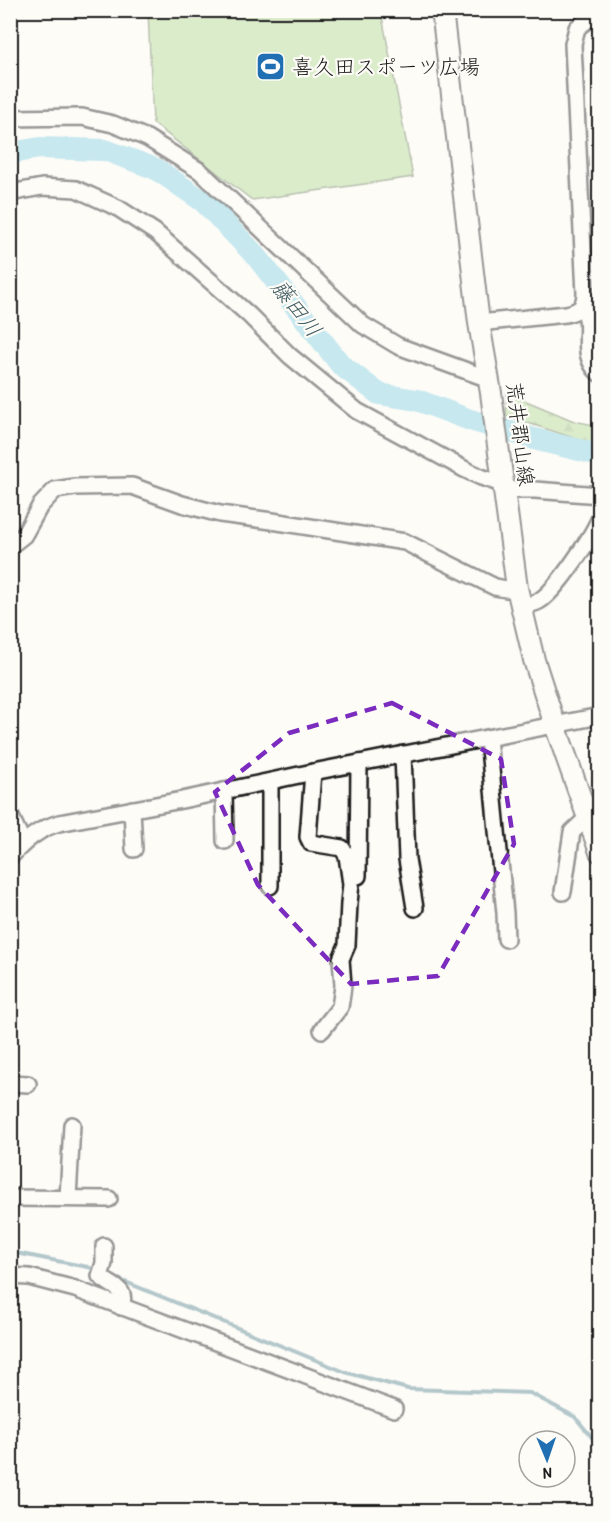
<svg xmlns="http://www.w3.org/2000/svg" width="610" height="1522" font-family="'Patrick Hand','Klee One',sans-serif">
<defs>
<pattern id="forest-firs" width="22" height="20" patternUnits="userSpaceOnUse" patternTransform="scale(1.5)"><rect width="22" height="20" fill="#b2d995"/><path d="M5 1l3.5 6h-7zM16 11l3.5 6h-7z" fill="#98ba80"/></pattern>
</defs>
<rect width="100%" height="100%" fill="#fdfcf7"/>
<filter id="ink" filterUnits="userSpaceOnUse"><feTurbulence type="fractalNoise" baseFrequency=".0167" numOctaves="2"/><feDisplacementMap in="SourceGraphic" scale="12" xChannelSelector="R" yChannelSelector="G"/><feConvolveMatrix kernelMatrix="1 2 1 2 8 2 1 2 1" color-interpolation-filters="sRGB"/></filter>
<g filter="url(#ink)">
<polygon fill="url(#forest-firs)" stroke="#677a58" stroke-width="1.5" points="507,393 574,421 599,426 599,446 506,416"/>
<g fill="#b2d995" stroke="#677a58" stroke-width="1.5">
<polygon points="148,11 381,11 413,177 252,200 153,123"/>
<polygon points="599,47 600,47 599,143 593,48"/>
</g>
<g fill="none" stroke-linecap="round" stroke-linejoin="round">
<g stroke="#5a8893" stroke-width="4">
<polyline points="10,1253 16,1253 88,1267 98,1271"/>
<polyline points="111,1276 345,1372 408,1389 530,1393 575,1417 600,1447"/>
</g>
<polyline stroke="#83d0e3" stroke-width="22" points="10,153 40,148 105,150 156,169 204,202 257,257 341,365 379,394 417,400 470,420 538,440 600,455"/>
<defs>
<g id="minor">
<polyline points="10,118 82,117 113,124 147,138 200,171 363,325 398,346 489,379"/>
<polyline points="10,193 42,187 76,189 118,208 155,232 249,315 290,356 357,411 464,469 481,477 502,484"/>
<path d="M583 306C595 328 577 354 600 374"/>
<path d="M479 323 566 314C579 311 584 308 585 294L573 44 577 28 591 17 600 16"/>
<polyline points="503,490 535,490 600,495"/>
<polyline points="10,546 24,535 40,506 55,490 75,487 132,486 182,504 220,514 272,521 405,542 495,587 506,589 517,588"/>
<path d="M521 606C527 605 534 604 539 601 556 591 592 537 600 518"/>
<polyline points="488,738 505,913 506,939"/>
<polyline points="403,754 407,859 415,908"/>
<polyline points="313,772 308,837 311,843 342,848 347,856 351,884 349,903 347,945 341,959 343,985 342,994 340,1007 322,1030"/>
<polyline points="224,791 225,841"/>
<polyline points="132,809 134,849"/>
<polyline points="10,815 23,843"/>
<path d="M10 857C25 841 38 829 59 823L182 800 313 772 600 716"/>
<polyline points="358,876 359,763"/>
<polyline points="270,886 270,782"/>
<polyline points="563,892 572,832 587,818"/>
<polyline points="10,1083 28,1084"/>
<polyline points="10,1198 109,1199"/>
<polyline points="68,1198 72,1125"/>
<path d="M104 1246V1263L100 1276C112 1288 128 1287 121 1307"/>
<polyline points="10,1276 29,1277 75,1289 394,1409"/>
</g>
<polyline id="major" points="442,10 479,323 491,393 517,588 534,660 555,725 600,852"/>
</defs>
<use href="#minor" stroke="#1c1c1c" stroke-width="20"/>
<use href="#major" stroke="#1c1c1c" stroke-width="24"/>
<use href="#minor" stroke="#fdfcf7" stroke-width="15"/>
<use href="#major" stroke="#fdfcf7" stroke-width="20"/>
</g>
</g>
<path d="M0 0H610V1522H0ZM392 703 501 759 514 844 438 976 351 984 258 885 215 792 289 733Z" fill="#fdfcf7" fill-opacity=".55" fill-rule="evenodd"/>
<path fill="none" stroke="#7b2cbf" stroke-width="4.5" stroke-dasharray="12 8" stroke-linejoin="round" d="M392 703 501 759 514 844 438 976 351 984 258 885 215 792 289 733Z"/>
<defs>
<symbol id="stadium-square" viewBox="-11 -11 22 22"><rect x="-9" y="-9" width="18" height="18" rx="4" fill="#1f6fb2" stroke="#fdfcf7"/><path d="M0-5a6.5 5 0 1 0 0 10a6.5 5 0 1 0 0-10ZM-3.5-1.8h7v3.6h-7Z" fill="#fff"/></symbol>
</defs>
<g fill-rule="evenodd">
<use href="#stadium-square" x="254" y="50" width="33" height="33"/>
</g>
<g text-anchor="middle" stroke-width="4.5" stroke-linejoin="round" paint-order="stroke">
<g font-size="21" fill="#1c1c1c" stroke="#fdfcf7" text-anchor="start">
<text x="292" y="74">喜久田スポーツ広場</text>
</g>
<g font-size="21" fill="#1c1c1c" stroke="#fdfcf7">
<text transform="translate(520 434) rotate(83)" y="7">荒井郡山線</text>
</g>
<g font-size="22" font-style="italic" fill="#405b62" stroke="#fdfcf7">
<text transform="translate(297 308) rotate(52)" y="8">藤田川</text>
</g>
</g>
<rect width="610" height="1522" fill="none" stroke="#fdfcf7" stroke-width="36"/>
<rect x="18" y="18" width="574" height="1486" fill="none" stroke="#1c1c1c" stroke-width="2" filter="url(#ink)"/>
<g transform="translate(547 1459) rotate(178)"><circle r="28" fill="#fdfcf7" stroke="#a3a29f" stroke-width="1.5"/>
<path d="M0-4.5L10 22L0 15L-10 22Z" fill="#1f6fb2"/>
<text y="-9" font-size="16" font-weight="bold" text-anchor="middle" fill="#1c1c1c">N</text>
</g>
</svg>
